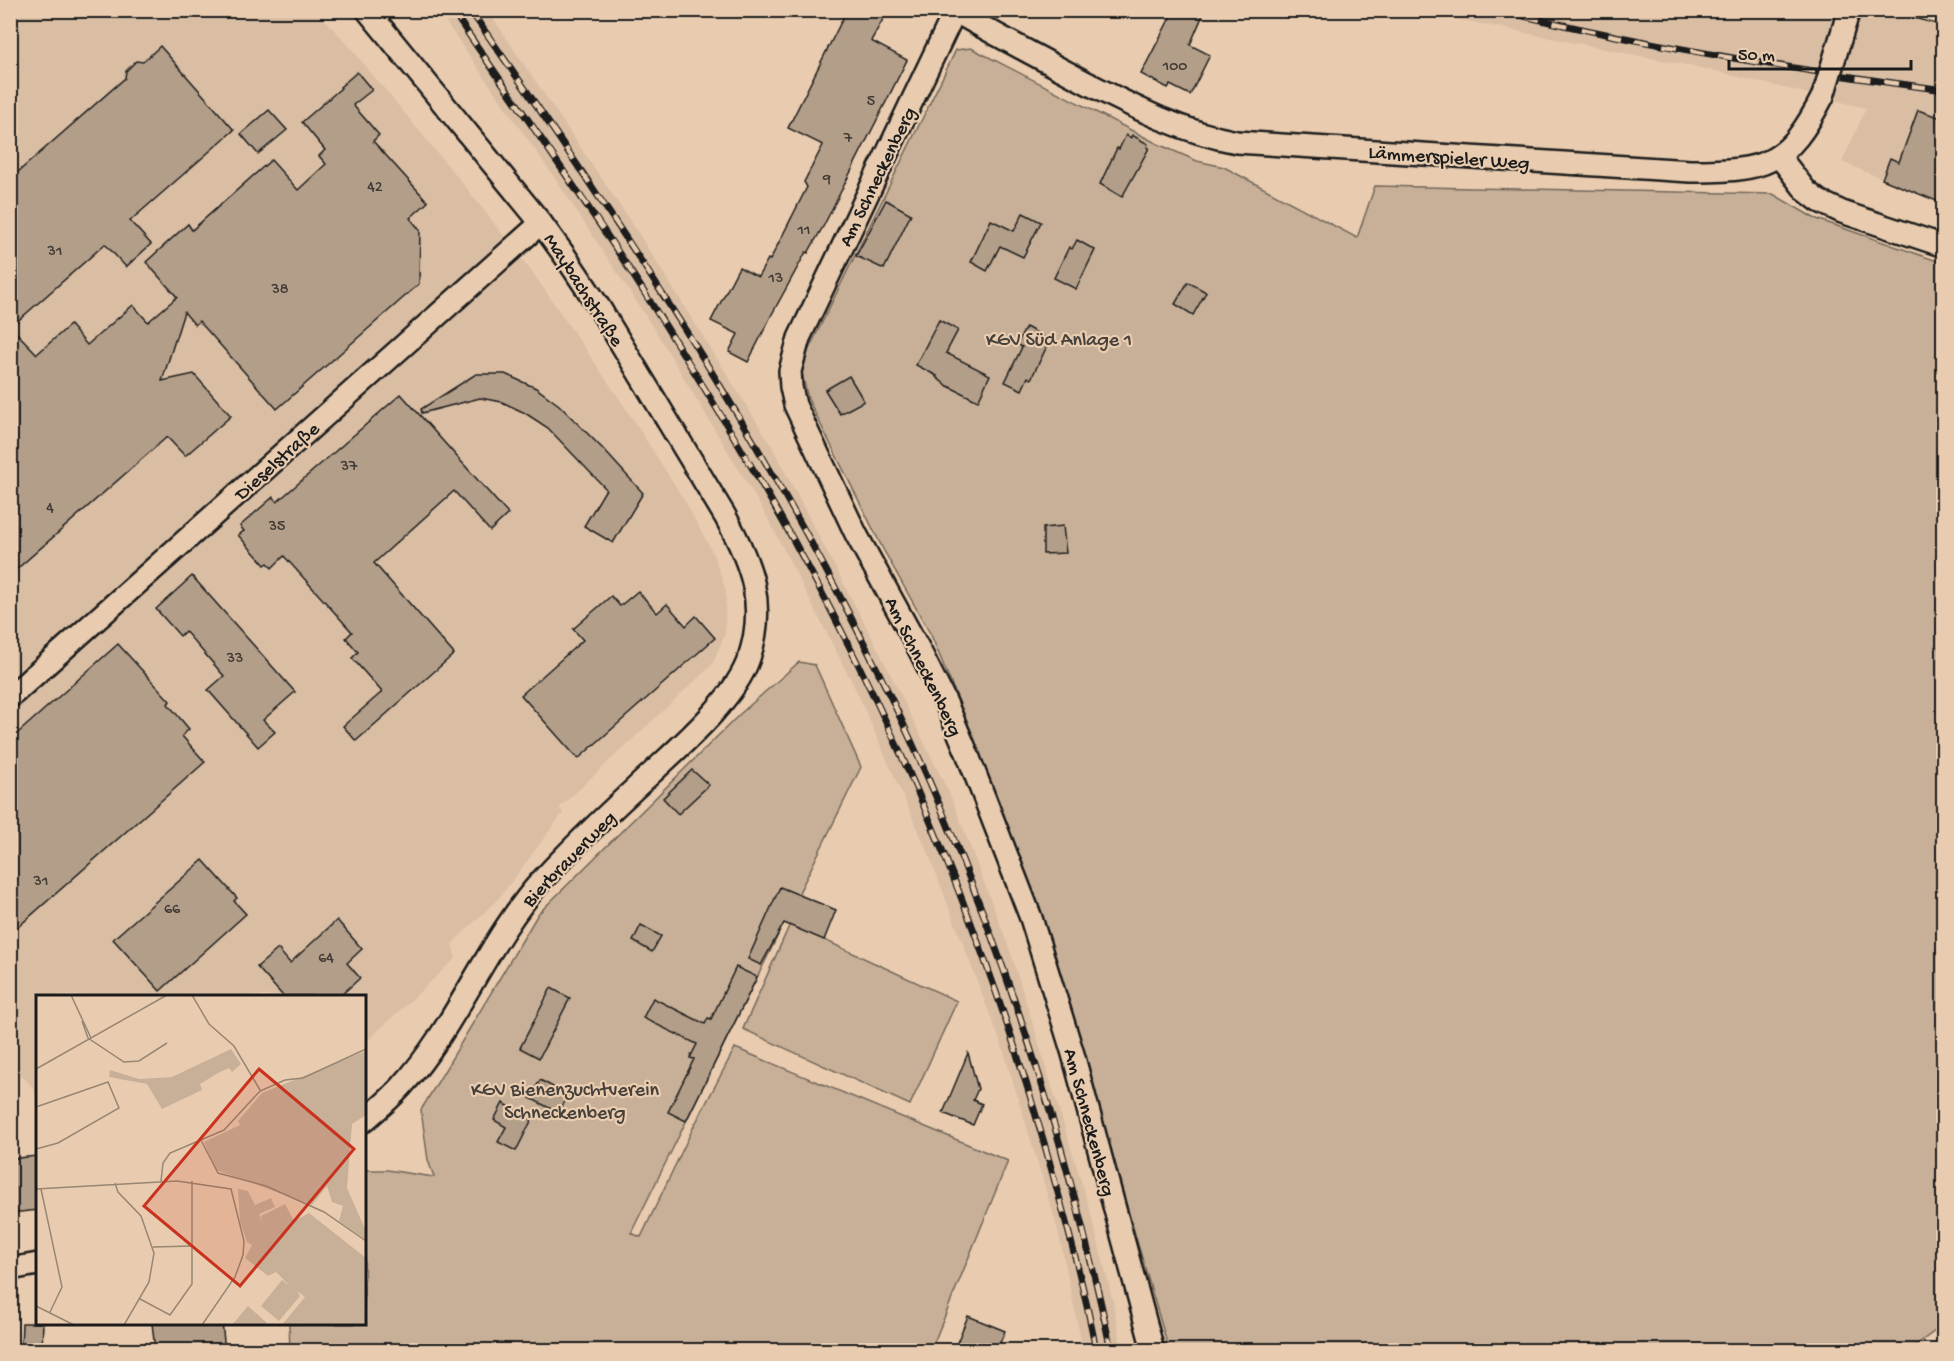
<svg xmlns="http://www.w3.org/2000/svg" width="1954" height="1361" font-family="'Gochi Hand',sans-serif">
<rect width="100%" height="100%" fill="#e9ccaf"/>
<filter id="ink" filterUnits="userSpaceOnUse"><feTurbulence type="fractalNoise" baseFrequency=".0167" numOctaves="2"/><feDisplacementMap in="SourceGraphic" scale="12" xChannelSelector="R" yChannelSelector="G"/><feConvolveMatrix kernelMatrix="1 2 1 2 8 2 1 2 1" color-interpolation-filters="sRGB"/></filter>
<g filter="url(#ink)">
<g fill="#d9bea4">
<polygon points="10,11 316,11 344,40 468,190 535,276 621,401 683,498 711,549 722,578 726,593 725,634 712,665 559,808 563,813 500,897 452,944 456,958 365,1043 364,996 38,996 37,1099 34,1089 11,1063"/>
<polygon points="438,11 488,11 637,231 770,443 879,651 952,799 1011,953 1090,1210 1113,1301 1122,1350 1083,1350 1058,1230 1003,1049 929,855 856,690 767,517 658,335 554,177"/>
<polygon points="1417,11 1943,11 1943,204 1842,162 1866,108 1715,71"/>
</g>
<g fill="#c7b097" stroke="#72665a" stroke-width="1.5">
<polygon points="971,48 1158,144 1197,161 1224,167 1357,238 1375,186 1773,194 1814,218 1943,263 1943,1325 1909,1350 1169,1350 1047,934 974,738 931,635 883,549 808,399 802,373 808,351 956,50"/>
<polygon points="799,662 815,665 861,767 631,1233 641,1237 693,1128 735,1048 1008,1161 931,1350 290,1350 289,1324 364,1324 365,1170 387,1170 434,1177 428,1160 421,1110 538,914 740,714"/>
<polygon points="790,924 957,1001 910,1105 743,1029"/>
</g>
<g fill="#b39e89" stroke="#1c1c1c" stroke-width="1.5">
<polygon points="847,10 888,10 871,41 907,60 824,225 808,253 806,252 771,316 748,362 729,352 738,334 711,321 739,267 758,277 768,259 770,260 807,187 804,182 823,145 788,128"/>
<polygon points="1174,10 1205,10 1190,45 1210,55 1190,95 1170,85 1168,88 1141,74"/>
<polygon points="160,46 234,130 130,221 151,244 126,267 105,244 11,327 37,354 70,325 87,345 133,305 148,322 177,297 146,262 188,224 192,230 271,160 298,190 326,164 319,156 325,150 302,122 341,88 340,87 357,72 372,90 353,105 379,135 373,141 428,202 410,218 420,230 419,284 277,409 199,321 195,325 184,312 162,381 194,374 231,416 185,456 167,437 10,575 10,179 125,78 126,71 136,61 143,62"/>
<polygon points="269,110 287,130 258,154 241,134"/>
<polygon points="1918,110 1944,119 1944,204 1882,179 1890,158 1899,162"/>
<polygon points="1126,135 1131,138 1132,135 1148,144 1147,147 1149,148 1122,197 1100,184 1117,148 1119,149"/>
<polygon points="886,200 911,214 884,269 856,256"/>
<polygon points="1023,213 1041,222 1023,257 1000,246 987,271 971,262 991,220 1014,231"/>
<polygon points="1077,240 1095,250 1076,289 1054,278 1069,247 1072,249"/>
<polygon points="1188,282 1206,292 1193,315 1175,304"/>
<polygon points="939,320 958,330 946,353 990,375 978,401 946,385 936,377 937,376 916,365"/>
<polygon points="1026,327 1050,340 1031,379 1028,377 1022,390 1005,382 1022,347 1017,344"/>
<polygon points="476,374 505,374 536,388 559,405 603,449 643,493 613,543 584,526 606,489 548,428 525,413 502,402 480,398 422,413 421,409"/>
<polygon points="849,376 864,401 840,414 825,390"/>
<polygon points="401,394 508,514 490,531 454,491 374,563 454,654 356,741 343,726 382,692 352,658 358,652 346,638 352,632 284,556 272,568 268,563 265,565 238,535 244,531 240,526 273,497 277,502"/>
<polygon points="1063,526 1066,553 1043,554 1043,528"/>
<polygon points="192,576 295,692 263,720 275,732 258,747 208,690 224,676 185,631 180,636 156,609"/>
<polygon points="638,591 657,613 667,604 686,626 696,616 715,638 578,759 521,695 583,640 573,629 611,596 620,606"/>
<polygon points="118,644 170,701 168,704 189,729 182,736 205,762 10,934 10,740"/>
<polygon points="692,770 709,785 678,814 663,798"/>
<polygon points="203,860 237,898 234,901 246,914 160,991 113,939"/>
<polygon points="780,887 836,910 824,940 784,923 761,965 748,959"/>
<polygon points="337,920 362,949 347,963 360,978 340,996 283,996 257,967 278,949 290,963"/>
<polygon points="641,925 661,936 652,952 633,941"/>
<polygon points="736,967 757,977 686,1121 668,1112 694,1059 690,1058 697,1044 643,1018 653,998 705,1024 708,1018 711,1019"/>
<polygon points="551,988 570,998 539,1058 520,1048"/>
<polygon points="968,1053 978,1089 973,1100 982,1104 973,1125 943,1113"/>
<polygon points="540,1080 568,1095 559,1113 530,1098"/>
<polygon points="503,1103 532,1119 516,1151 498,1142 506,1127 494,1120"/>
<polygon points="36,1156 38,1210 11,1213 10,1159"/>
<polygon points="968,1316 1005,1331 997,1350 954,1350"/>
<polygon points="22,1323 43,1323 42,1347 21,1347"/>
<polygon points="152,1323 222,1323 225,1350 155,1350"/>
</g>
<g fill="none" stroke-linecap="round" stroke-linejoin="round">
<defs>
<g id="street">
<path d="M953 10C997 36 1042 59 1087 83 1136 108 1182 132 1237 142L1690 171C1766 171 1787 166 1823 96"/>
<polyline points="955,11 799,338 790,371 791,387 795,405 856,534 920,651 946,703 967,753 1031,918 1073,1054 1153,1350"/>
<polyline points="1779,156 1806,191 1819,201 1842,212 1944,246"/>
<polyline points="10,697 541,223"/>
<path d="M364 1121C377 1110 390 1099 401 1087 458 1025 486 942 542 880 578 841 617 805 656 769 686 741 736 697 749 658 767 604 751 563 725 516L599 307 565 256 541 223 367 10"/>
<polyline points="10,1269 38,1264"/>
</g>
</defs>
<use href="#street" stroke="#1c1c1c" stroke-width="26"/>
<use href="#street" stroke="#e9ccaf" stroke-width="21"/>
<defs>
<g id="rail">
<path d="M452 10C519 108 588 203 651 303 718 408 784 517 840 628 925 794 994 968 1045 1146 1064 1214 1083 1281 1096 1350"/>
<path d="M470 10C647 261 819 522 940 806 1014 981 1072 1164 1111 1350"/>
<path d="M1499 10C1646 46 1794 70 1944 90"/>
<polyline points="1895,10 1944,23"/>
</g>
</defs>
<use href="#rail" stroke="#1c1c1c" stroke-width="7"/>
<use href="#rail" stroke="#e9ccaf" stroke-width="4.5" stroke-dasharray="14" stroke-linecap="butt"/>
<defs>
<polyline id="street-bridge" points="1823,96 1849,10"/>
</defs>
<use href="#street-bridge" stroke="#1c1c1c" stroke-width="26" stroke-linecap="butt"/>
<use href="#street-bridge" stroke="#e9ccaf" stroke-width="21"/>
</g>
</g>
<g text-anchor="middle" stroke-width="4.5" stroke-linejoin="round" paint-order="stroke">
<g font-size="16" fill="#423c37">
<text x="1175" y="70">100</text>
<text x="871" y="105">5</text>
<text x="848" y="142">7</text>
<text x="827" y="183">9</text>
<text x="375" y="191">42</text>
<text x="804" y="234">11</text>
<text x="55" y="255">31</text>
<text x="776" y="282">13</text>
<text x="280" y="293">38</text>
<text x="349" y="470">37</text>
<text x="50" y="512">4</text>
<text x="277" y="530">35</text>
<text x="235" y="662">33</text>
<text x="41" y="885">31</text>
<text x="172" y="913">66</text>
<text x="326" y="962">64</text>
</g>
<g font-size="20" fill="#1c1c1c" stroke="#e9ccaf">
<text transform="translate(1449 156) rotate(4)" y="7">Lämmerspieler Weg</text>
<text transform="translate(876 176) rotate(-64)" y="7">Am Schneckenberg</text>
<text transform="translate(585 289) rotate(57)" y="7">Maybachstraße</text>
<text transform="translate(276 460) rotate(-42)" y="7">Dieselstraße</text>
<text transform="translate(925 666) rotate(64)" y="7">Am Schneckenberg</text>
<text transform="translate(568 858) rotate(-46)" y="7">Bierbrauerweg</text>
<text transform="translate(1091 1122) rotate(75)" y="7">Am Schneckenberg</text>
</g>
<g font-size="20" fill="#47413b" stroke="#e9ccaf">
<text x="1059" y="345">KGV Süd Anlage 1</text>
<text x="565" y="1095">KGV Bienenzuchtverein<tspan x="565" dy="23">Schneckenberg</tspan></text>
</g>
</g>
<g transform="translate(36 995)">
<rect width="330" height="330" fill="#e9ccaf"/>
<path d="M195 54 205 69 196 77 193 73 182 78 164 89 166 95 126 114 111 89 73 82 74 75 103 84 136 82ZM330 56V120L316 129 311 193 330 236V245L303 226 307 211 296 207 291 191 276 210 180 175 168 147 204 130 202 126 226 98ZM202 194 212 196 219 210 235 203 239 212 223 219 227 229 225 221 249 209 258 226 273 218 330 263V330H246L269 302 261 296 264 301 243 326 225 311 246 285 254 291 240 277 232 281 209 263 216 250 211 247 204 227ZM212 311 231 328 230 330H196Z" fill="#c7b097"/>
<path fill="none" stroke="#978674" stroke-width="1.5" d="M35 0 55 43M156 0 173 29 198 51 224 95M46 26 52 43 88 67 103 66 131 48M0 74 131 0M0 112 72 87 83 113 22 148 0 154M165 145 182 178 230 191 288 217 330 246M125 186 127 168 134 158 188 135 224 96 249 85 267 83 330 54M79 188 82 197 105 221 118 258 113 287 88 330M0 194 141 186 195 194 208 246 207 260 199 282 166 330M5 194 26 292 14 317M117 252 157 251M104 304 134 320 156 289V186M0 311 38 330"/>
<path fill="#c8321e" fill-opacity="0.15" stroke="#c8321e" stroke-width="3" d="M223 74 318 154 204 291 108 211Z"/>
<rect width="330" height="330" fill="none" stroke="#1c1c1c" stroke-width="3"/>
</g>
<rect width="1954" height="1361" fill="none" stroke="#e9ccaf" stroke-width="36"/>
<rect x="18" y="18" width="1918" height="1325" fill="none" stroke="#1c1c1c" stroke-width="2" filter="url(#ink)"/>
<path d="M1729 60v9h182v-9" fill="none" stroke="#1c1c1c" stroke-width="3"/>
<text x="1738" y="60" font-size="18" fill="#1c1c1c" stroke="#e9ccaf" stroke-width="4.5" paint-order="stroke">50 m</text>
</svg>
